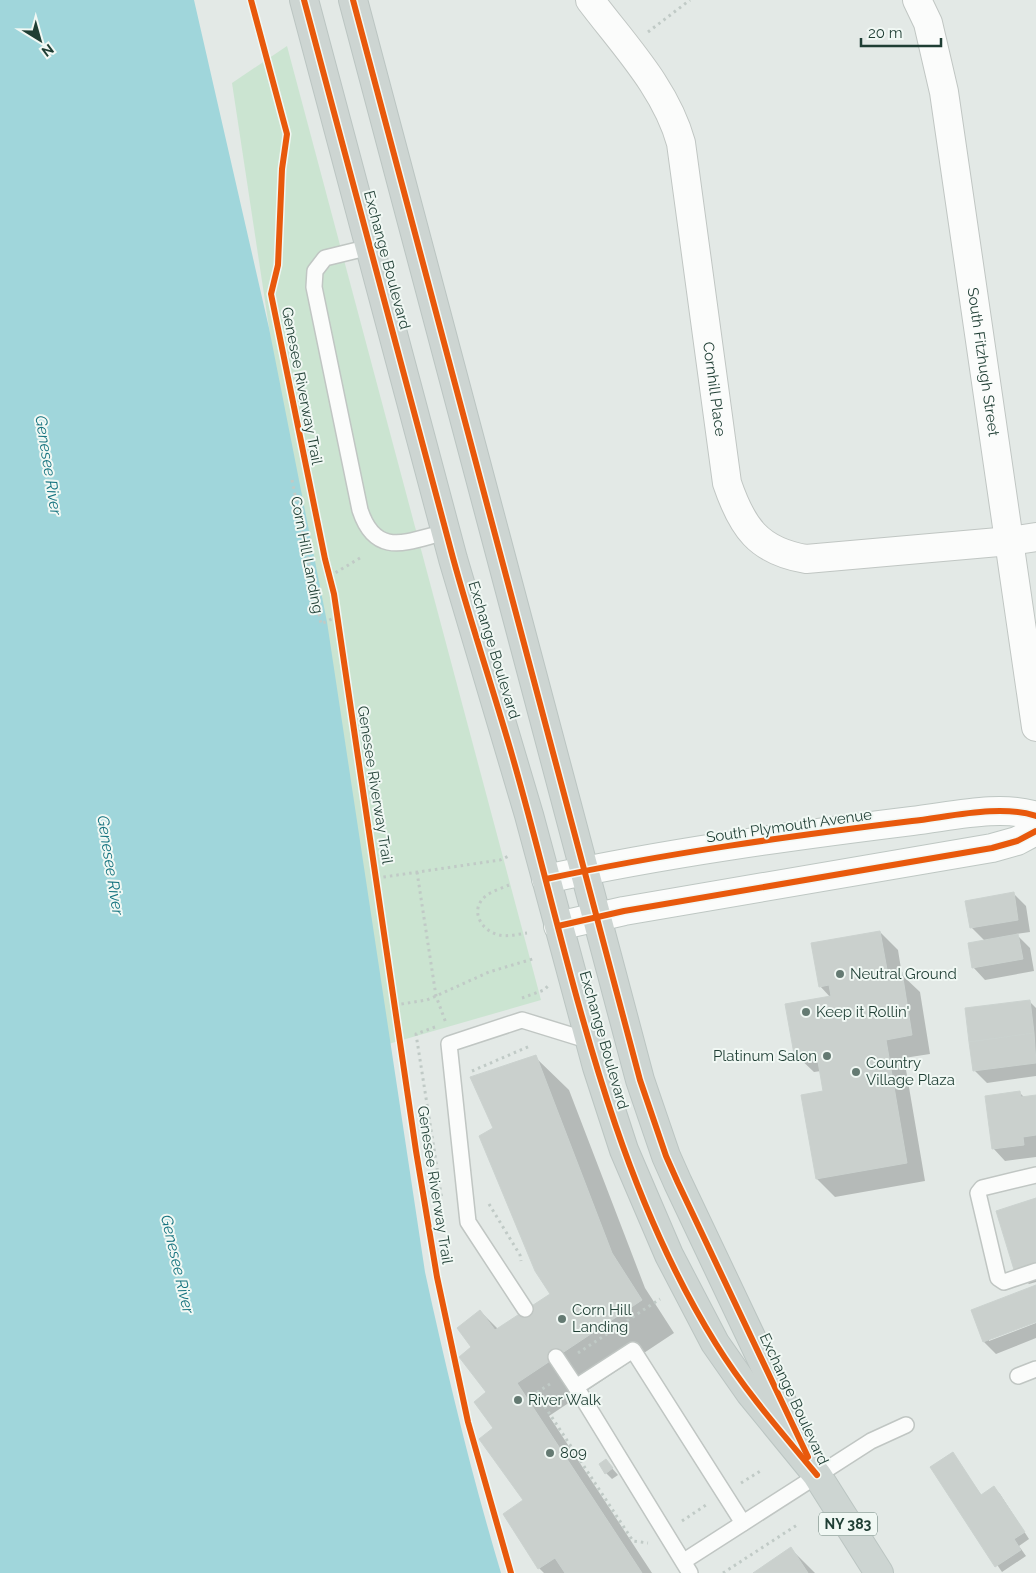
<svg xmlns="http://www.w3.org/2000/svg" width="1036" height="1573" font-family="Raleway,sans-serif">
<rect width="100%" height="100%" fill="#e3e9e6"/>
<polygon fill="#cbe4d1" points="287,46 541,1000 378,1047 232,83"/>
<path fill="#a0d6db" d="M0 0H194L269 328 327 622 425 1272C447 1373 471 1473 501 1573H0Z"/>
<g fill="#0003">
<polygon points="1014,894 1026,906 1030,932 1016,934 1030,948 1034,971 985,980 973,967 985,941 971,927"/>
<polygon points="880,932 898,950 902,975 920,992 930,1054 904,1058 925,1181 835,1197 817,1179 824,1092 821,1071 814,1072 795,1054 831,998 820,986"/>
<polygon points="1030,1002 1036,1008 1036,1076 987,1083 975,1071"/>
<polygon points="535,1057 569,1090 645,1288 674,1333 549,1416 652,1573 544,1573 539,1568 524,1501 473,1347 480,1311 498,1329 551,1294 495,1129"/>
<polygon points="1020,1093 1025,1098 1036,1096 1036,1157 1005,1161 993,1148"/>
<polygon points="1036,1199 1036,1282 1029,1284 1016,1272"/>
<polygon points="1036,1286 1036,1320 989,1339 989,1341 1036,1323 1036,1338 996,1354 984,1342 972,1311"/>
<polygon points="952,1453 982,1496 994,1488 1000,1494 1029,1539 1019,1546 1026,1556 1002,1572 931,1467"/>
<polygon points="606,1461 618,1475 612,1479 606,1473"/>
<polygon points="791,1549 815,1573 755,1573"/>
</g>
<g fill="#cad0cd" stroke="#cbd2cf">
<polygon points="1014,892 1018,920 970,928 965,901"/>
<polygon points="880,931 888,975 902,972 912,1035 886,1040 907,1163 816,1179 801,1095 823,1091 816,1050 794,1054 785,1004 831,996 829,985 819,987 811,943"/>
<polygon points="1018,934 1023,959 972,968 968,943"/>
<polygon points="1030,1000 1034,1033 969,1042 965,1008"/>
<polygon points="1034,1033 1036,1063 973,1071 969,1042"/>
<polygon points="536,1055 612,1253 642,1300 517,1383 642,1573 565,1573 555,1558 538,1569 503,1514 523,1500 479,1439 493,1428 474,1402 486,1392 459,1357 471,1347 457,1328 480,1310 495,1330 550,1294 535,1271 479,1136 493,1128 470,1077"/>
<polygon points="1020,1091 1021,1097 1036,1095 1036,1135 1023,1137 1024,1145 992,1149 985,1096"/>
<polygon points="1036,1198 1036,1266 1015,1273 996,1211"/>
<polygon points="1036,1285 1036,1322 983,1342 971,1310"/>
<polygon points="953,1452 981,1495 994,1486 1025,1532 1014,1539 1021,1550 995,1567 930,1467"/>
<polygon points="606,1459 613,1468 605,1474 599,1464"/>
<polygon points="791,1547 808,1573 753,1573"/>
</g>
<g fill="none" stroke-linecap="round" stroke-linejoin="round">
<defs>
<g id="service">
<path d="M370 247 325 258 315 271 314 287 360 510C376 559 408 541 446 532"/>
<polyline points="1036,1175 982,1188 978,1193 998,1278 1004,1282 1036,1271"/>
<polyline points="525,1309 468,1222 449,1044 522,1020 590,1041"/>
<polyline points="556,1357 576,1387"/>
<polyline points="1018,1376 1036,1369"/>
<polyline points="684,1561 871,1441 906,1425"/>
<polyline points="690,1573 576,1387 633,1350 743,1523"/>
</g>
<g id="minor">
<path id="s1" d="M590 0C623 44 666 88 681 143L727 483C742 527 758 551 806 559L1010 541 1036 537"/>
<path id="s2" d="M917 0 928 23 944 92 1036 727"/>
</g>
<g id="secondary">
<path d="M546 879C667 853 790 836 912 821 949 817 1000 804 1036 816"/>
<polyline points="558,926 624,911 992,848 1017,841 1036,831"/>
</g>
<g id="primary">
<polyline points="304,0 453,559 529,815 597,1067 624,1150 669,1255 715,1343 750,1393 817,1475 879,1573"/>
<polyline points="353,0 640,1080 666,1156 678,1183 798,1436"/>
</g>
</defs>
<use href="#service" stroke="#c0c6c3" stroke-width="18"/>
<use href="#minor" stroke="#c0c6c3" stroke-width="30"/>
<use href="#secondary" stroke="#bec7c3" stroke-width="30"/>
<use href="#primary" stroke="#bbc5c2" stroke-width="30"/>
<g stroke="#c0cac6" stroke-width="3" stroke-dasharray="2.5 4" stroke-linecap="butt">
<polyline points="648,32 690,0"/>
<polyline points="292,480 321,624 338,616"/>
<polyline points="330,576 360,558"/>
<polyline points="417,872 436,996 446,1023"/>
<polyline points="377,878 500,860 511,855"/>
<path d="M509 885C502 888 493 891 487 895 468 909 481 931 499 935 507 937 519 934 527 933"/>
<polyline points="522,998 544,990 548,986"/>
<polyline points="395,1005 427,1000 489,972 536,958"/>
<polyline points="435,1027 416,1034 442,1200"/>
<polyline points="472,1071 530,1046"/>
<polyline points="489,1204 520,1255 521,1261"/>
<polyline points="578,1353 660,1299"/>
<polyline points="550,1384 536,1393 633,1541 648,1543"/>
<polyline points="741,1483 762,1470"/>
<polyline points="682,1521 706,1505"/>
<polyline points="723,1573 797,1525"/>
</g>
<use href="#service" stroke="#fbfcfb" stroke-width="15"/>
<use href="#minor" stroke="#fbfcfb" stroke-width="28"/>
<use href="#secondary" stroke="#fbfcfb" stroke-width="28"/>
<use href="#primary" stroke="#cdd5d2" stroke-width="28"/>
<defs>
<g id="cycleway">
<polyline points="251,0 287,134 282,169 278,265 271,294 325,559 334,594 416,1151 437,1277 468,1422 511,1573"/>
<path d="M304 0C353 186 402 372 453 558 471 624 493 689 512 755 569 953 605 1166 716 1344 745 1391 782 1433 817 1475"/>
<polyline points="353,0 640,1080 666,1156 678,1183 808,1457"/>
<path d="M546 879C667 853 790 836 912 821 949 817 1000 804 1036 816"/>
<polyline points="558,926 624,911 992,848 1017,841 1036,831"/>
</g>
</defs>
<use href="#cycleway" stroke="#f1f8f4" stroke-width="9"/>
<use href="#cycleway" stroke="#e8590c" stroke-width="6"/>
</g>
<g fill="#647a72" stroke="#f1f8f4" stroke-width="2">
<circle cx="840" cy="974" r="5"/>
<circle cx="806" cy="1012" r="5"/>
<circle cx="827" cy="1056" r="5"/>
<circle cx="856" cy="1072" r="5"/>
<circle cx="562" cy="1319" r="5"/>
<circle cx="518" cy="1400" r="5"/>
<circle cx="550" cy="1453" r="5"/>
</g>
<g text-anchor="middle" stroke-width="4" stroke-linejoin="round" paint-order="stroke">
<rect fill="#f1f8f4" stroke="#5e766e" stroke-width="1" x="819" y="1512.5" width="58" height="23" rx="4"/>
<g font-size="14" font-weight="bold" fill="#1f3e34">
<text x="848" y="1529">NY 383</text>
</g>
<g font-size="15" fill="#1f3e34" stroke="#f1f8f4">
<text transform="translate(387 260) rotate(75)" y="5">Exchange Boulevard</text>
<text dy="5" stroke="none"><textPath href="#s2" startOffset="369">South Fitzhugh Street</textPath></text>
<text transform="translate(302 386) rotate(79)" y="5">Genesee Riverway Trail</text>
<text dy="5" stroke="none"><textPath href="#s1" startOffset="419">Cornhill Place</textPath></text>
<text transform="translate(307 555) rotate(79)" y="5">Corn Hill Landing</text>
<text transform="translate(494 650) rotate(73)" y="5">Exchange Boulevard</text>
<text transform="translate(375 785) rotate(81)" y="5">Genesee Riverway Trail</text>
<text transform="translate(789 826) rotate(-8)" y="5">South Plymouth Avenue</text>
<text transform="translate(604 1040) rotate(74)" y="5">Exchange Boulevard</text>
<text transform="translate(435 1185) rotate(81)" y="5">Genesee Riverway Trail</text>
<text transform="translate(794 1399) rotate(65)" y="5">Exchange Boulevard</text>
</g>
<g font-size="15" fill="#1f3e34" stroke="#f1f8f4" text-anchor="start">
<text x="850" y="979">Neutral Ground</text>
<text x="816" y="1017">Keep it Rollin'</text>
<text x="817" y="1061" text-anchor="end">Platinum Salon</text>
<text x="866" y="1068">Country<tspan x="866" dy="17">Village Plaza</tspan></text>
<text x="572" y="1315">Corn Hill<tspan x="572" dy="17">Landing</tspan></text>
<text x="528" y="1405">River Walk</text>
<text x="560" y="1458">809</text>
</g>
<g font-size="16" font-style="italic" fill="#15737f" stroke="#f1f8f4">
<text transform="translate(49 465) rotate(81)" y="6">Genesee River</text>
<text transform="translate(111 865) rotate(81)" y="6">Genesee River</text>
<text transform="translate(178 1264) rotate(77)" y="6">Genesee River</text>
</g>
</g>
<g transform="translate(40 40) rotate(143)" stroke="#f1f8f4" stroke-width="4" paint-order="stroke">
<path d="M0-4L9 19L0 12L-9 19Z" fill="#1f3e34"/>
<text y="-8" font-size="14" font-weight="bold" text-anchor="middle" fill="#1f3e34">N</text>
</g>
<path d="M861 38v8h80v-8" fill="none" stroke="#1f3e34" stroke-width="2.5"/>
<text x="868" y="38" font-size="15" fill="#1f3e34" stroke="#f1f8f4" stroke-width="4" paint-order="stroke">20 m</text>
</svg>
